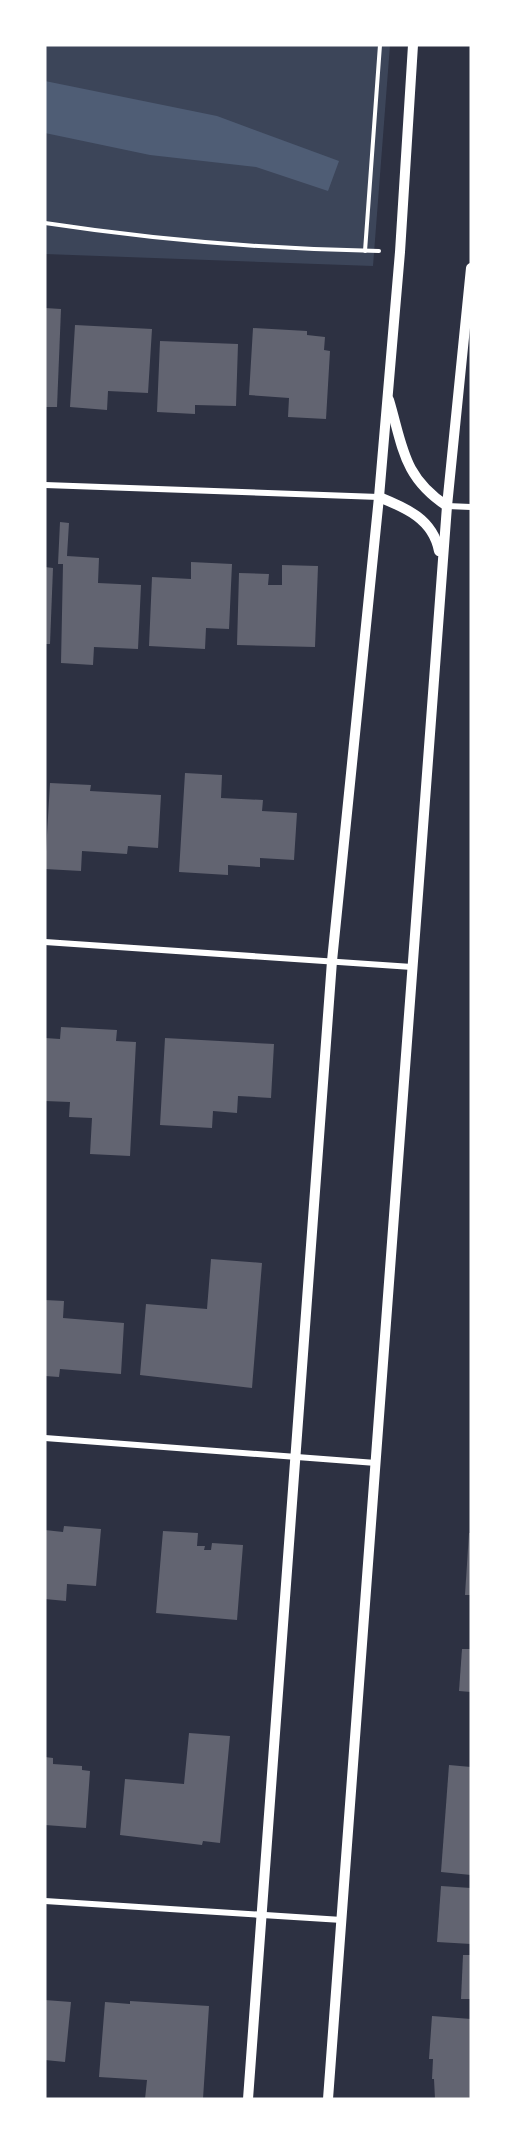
<svg xmlns="http://www.w3.org/2000/svg" width="516" height="2144" font-family="Lato,sans-serif">
<rect width="100%" height="100%" fill="#2d3142"/>
<polygon fill="#3c4559" points="45,45 390,45 373,266 45,254"/>
<polygon fill="#4f5d75" points="45,81 217,116 339,161 328,191 256,167 150,155 45,133"/>
<g fill="#626471">
<polygon points="45,308 61,309 57,407 45,407"/>
<polygon points="75,325 152,329 148,393 108,391 107,410 70,407"/>
<polygon points="253,328 307,331 307,335 325,337 324,350 330,351 326,419 288,417 289,398 249,395"/>
<polygon points="160,341 238,344 236,406 195,405 195,414 157,412"/>
<polygon points="60,522 69,523 67,556 99,558 98,583 141,585 138,649 94,647 93,665 61,663 63,564 58,564"/>
<polygon points="191,562 232,564 229,629 206,628 205,649 149,646 152,577 191,579"/>
<polygon points="282,565 318,566 315,647 237,645 239,573 269,574 268,585 282,585"/>
<polygon points="45,567 53,568 50,644 45,644"/>
<polygon points="185,773 222,775 221,798 263,800 262,811 297,813 294,860 260,858 260,867 228,865 228,875 179,872"/>
<polygon points="50,783 91,785 90,791 161,795 158,848 128,846 127,854 82,851 81,871 45,869"/>
<polygon points="61,1027 117,1030 116,1041 136,1042 130,1156 90,1154 92,1118 69,1117 70,1102 45,1101 45,1038 60,1039"/>
<polygon points="165,1038 274,1044 271,1098 238,1096 237,1113 213,1111 212,1128 160,1125"/>
<polygon points="211,1259 262,1263 252,1388 140,1375 146,1304 207,1309"/>
<polygon points="45,1300 64,1301 63,1318 124,1323 121,1374 60,1369 59,1377 45,1376"/>
<polygon points="64,1526 101,1529 96,1586 67,1584 66,1601 45,1599 45,1530 63,1532"/>
<polygon points="163,1531 198,1533 197,1546 205,1546 204,1550 211,1550 212,1543 243,1545 237,1620 156,1613"/>
<polygon points="469,1533 471,1533 471,1595 465,1595"/>
<polygon points="462,1649 471,1649 471,1692 459,1691"/>
<polygon points="189,1733 230,1736 220,1843 203,1841 202,1845 120,1835 125,1779 184,1784"/>
<polygon points="45,1757 53,1758 53,1764 82,1766 82,1770 90,1771 86,1828 45,1825"/>
<polygon points="449,1765 471,1767 471,1875 441,1872"/>
<polygon points="441,1886 471,1888 471,1944 437,1942"/>
<polygon points="463,1955 471,1955 471,1999 461,1999"/>
<polygon points="45,2000 71,2002 65,2062 45,2060"/>
<polygon points="130,2001 209,2006 203,2099 145,2099 147,2080 99,2077 105,2002 130,2004"/>
<polygon points="432,2016 471,2019 471,2099 435,2099 434,2079 432,2079 433,2059 429,2059"/>
</g>
<g fill="none" stroke-linecap="round" stroke-linejoin="round">
<g stroke="#fff" stroke-width="4">
<path d="M45 223C157 240 265 249 379 251"/>
<polyline points="365,251 380,45"/>
</g>
<g stroke="#fff" stroke-width="6">
<polyline points="45,485 379,497"/>
<polyline points="447,506 471,507"/>
<polyline points="45,942 412,967"/>
<polyline points="45,1438 376,1463"/>
<polyline points="45,1901 342,1920"/>
</g>
<g stroke="#fff" stroke-width="10">
<path d="M389 400C403 447 403 477 447 506"/>
<path d="M379 497C406 508 433 519 439 551"/>
<polyline points="248,2099 332,961 379,497 400,252 413,45"/>
<polyline points="328,2099 447,506 471,268"/>
</g>
</g>
<rect width="516" height="2144" fill="none" stroke="#ffffff" stroke-width="93"/>
</svg>
